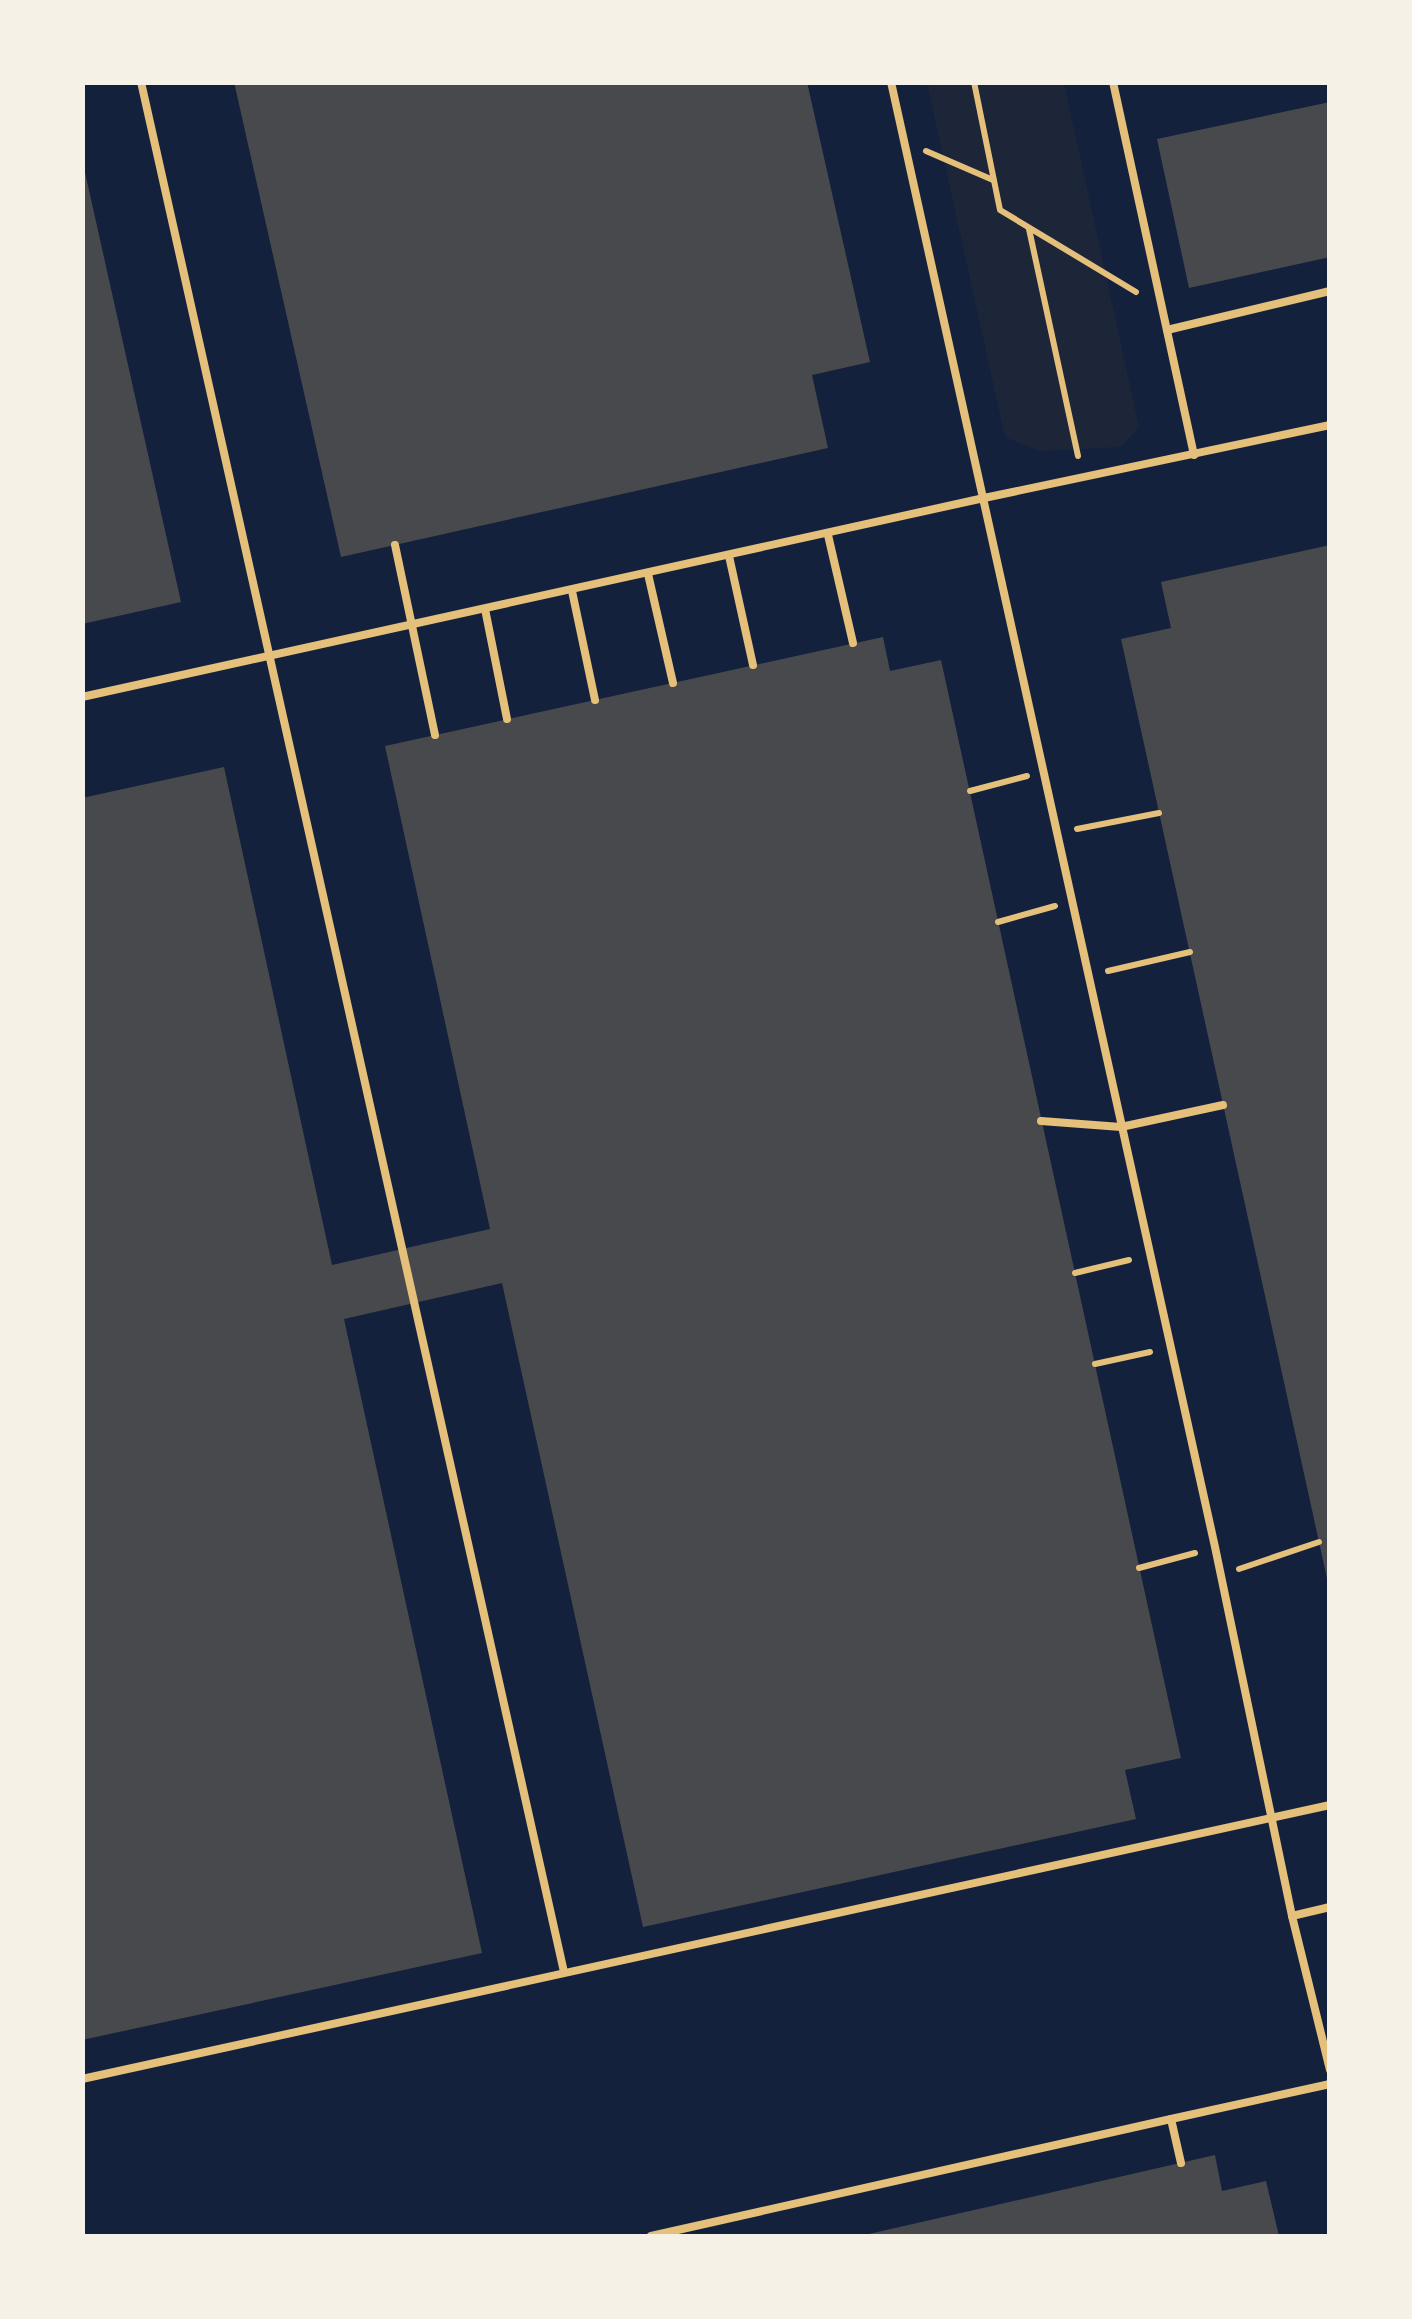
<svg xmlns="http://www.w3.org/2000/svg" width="1412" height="2319" font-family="Karla,sans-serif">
<rect width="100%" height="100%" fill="#14213d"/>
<polygon fill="#1d2539" points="927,83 1064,83 1139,427 1121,447 1040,451 1005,437"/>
<g fill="#48494c">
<polygon points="234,82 807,82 870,362 812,375 828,448 341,557"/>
<polygon points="1330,102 1330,257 1189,288 1157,139"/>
<polygon points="82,159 181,602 82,624"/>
<polygon points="1330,545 1330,1583 1328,1583 1121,639 1171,628 1161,582"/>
<polygon points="883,637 890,671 941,660 1181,1758 1125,1770 1136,1819 643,1927 502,1283 344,1319 482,1953 82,2040 82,798 224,767 332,1265 490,1229 385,746"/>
<polygon points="1215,2155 1222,2191 1266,2181 1279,2236 860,2236"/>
</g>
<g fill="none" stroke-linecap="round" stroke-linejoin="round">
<g stroke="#e5c07b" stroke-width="6">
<polyline points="974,82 1000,210 1136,292"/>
<polyline points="926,151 993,180"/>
<polyline points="1029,229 1078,456"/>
<polyline points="970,791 1027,776"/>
<polyline points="1077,829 1159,813"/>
<polyline points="998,922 1055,906"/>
<polyline points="1108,971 1190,952"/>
<polyline points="1075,1273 1129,1260"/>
<polyline points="1095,1364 1150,1352"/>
<polyline points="1139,1568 1195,1553"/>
<polyline points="1239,1569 1319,1542"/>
</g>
<g stroke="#e5c07b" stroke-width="8">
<polyline points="141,82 564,1972"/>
<polyline points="891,82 1215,1547 1292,1916"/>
<polyline points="1113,82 1194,455"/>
<polyline points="1167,330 1330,291"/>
<polyline points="828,535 853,643"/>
<polyline points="395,545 435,735"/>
<polyline points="729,556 753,665"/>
<polyline points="648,574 673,683"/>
<polyline points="572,591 595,700"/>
<polyline points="485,609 507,719"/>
<polyline points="82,697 984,498 1330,425"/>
<polyline points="1041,1121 1121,1127 1223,1105"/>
<polyline points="1330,1907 1292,1916 1330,2070"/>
<polyline points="82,2079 1330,1805"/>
<polyline points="1181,2163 1171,2119 1330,2084"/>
<polyline points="651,2236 1171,2119"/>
</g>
</g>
<rect width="1412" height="2319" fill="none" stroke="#f6f1e7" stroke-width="170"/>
</svg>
